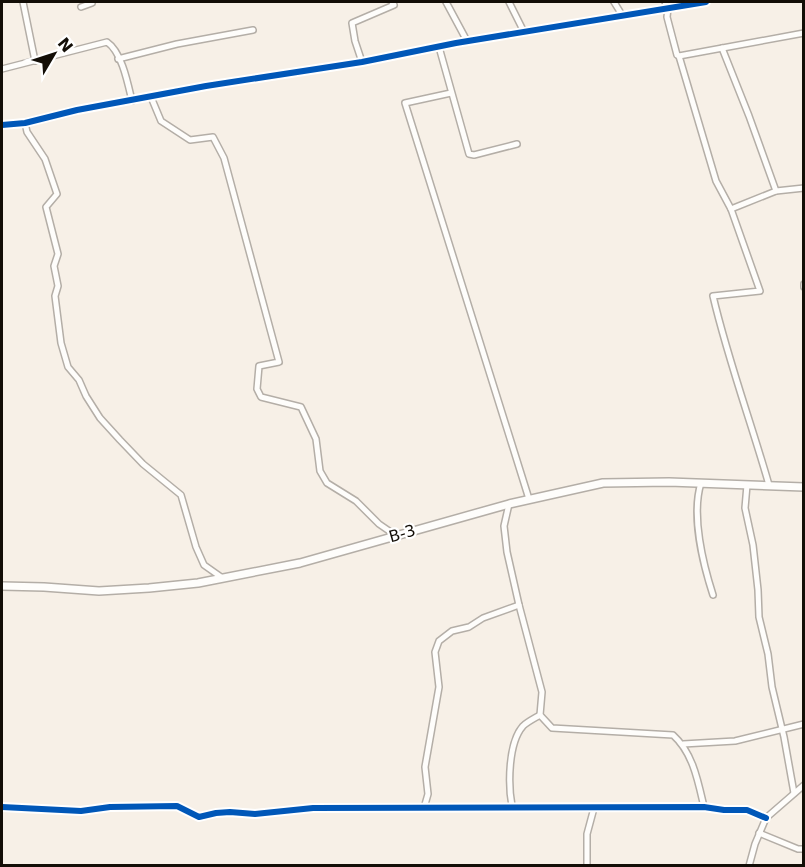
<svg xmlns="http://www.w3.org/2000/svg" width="805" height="867" font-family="'DejaVu Sans',sans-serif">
<rect width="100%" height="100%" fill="#f7f0e7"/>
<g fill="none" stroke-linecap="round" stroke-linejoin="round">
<defs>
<g id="minor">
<polyline points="23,2 35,61"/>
<polyline points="446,2 467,41"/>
<polyline points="509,2 524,32"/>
<polyline points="614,2 622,15"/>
<polyline points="665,2 668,8 667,17 677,55 679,56 804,33"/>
<polyline points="81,7 92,3 91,2"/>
<polyline points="439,47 469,154 474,155 517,144"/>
<polyline points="722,48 749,116 776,191"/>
<polyline points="679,56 716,181 731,209"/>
<polyline points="118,59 177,44 253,30"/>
<polyline points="362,62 355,41 352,23 394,5 392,2"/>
<path d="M2 69 107 42C122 52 128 84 132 101"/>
<polyline points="451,93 405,103 529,499"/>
<polyline points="151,97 161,121 190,140 213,137 224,158 279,362 259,366 257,389 261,397 301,407 316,439 320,471 327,483 356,501 379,524 395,535"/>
<polyline points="25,123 27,132 45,159 57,194 46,207 58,254 54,266 58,286 55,296 61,343 68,367 79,380 86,396 100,418 120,440 143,464 181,495 196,547 204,565 221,577"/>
<polyline points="2,125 25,123 77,110 206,86 362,62 456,43 706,2"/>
<polyline points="804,284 804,287"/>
<path d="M701 483C691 515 703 564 713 595"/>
<polyline points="747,485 745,508 753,545 758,590 759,617 768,654 772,687 784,737 794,793"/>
<path d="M769 485C751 422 728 360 713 296L760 291 731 209 776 191 804 188"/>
<path d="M519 605 542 692 540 715 552 728 673 735C693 753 698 781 704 807"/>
<polyline points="683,744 735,741 804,724"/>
<path d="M512 806C508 785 508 743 523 726 527 722 535 718 540 715"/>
<polyline points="2,807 81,811 110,807 177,806 199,817 216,813 230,812 255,814 313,808 704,807 724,810 747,810 766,818"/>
<polyline points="424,808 428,794 425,767 439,687 435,652 439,641 452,631 469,627 483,618 519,605 507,552 504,526 509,504"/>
<polyline points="759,833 798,849 804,849"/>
<polyline points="587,866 587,834 594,808"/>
<polyline points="749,866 755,844 766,818 804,785"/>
</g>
<polyline id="major" points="2,586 44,587 99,591 149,588 198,583 300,563 509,504 603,483 669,482 804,487"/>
</defs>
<use href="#minor" stroke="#b4aea7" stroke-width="8"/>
<use href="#major" stroke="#b4aea7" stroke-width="10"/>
<use href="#minor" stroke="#fefdfb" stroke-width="5"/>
<use href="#major" stroke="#fefdfb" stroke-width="7"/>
<defs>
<g id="cycleway">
<polyline points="2,125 25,123 77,110 206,86 362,62 456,43 706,2"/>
<polyline points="2,807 81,811 110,807 177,806 199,817 216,813 230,812 255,814 313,808 704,807 724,810 747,810 766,818"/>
</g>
</defs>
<use href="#cycleway" stroke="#fff" stroke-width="10"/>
<use href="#cycleway" stroke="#0057b8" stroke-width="6"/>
</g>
<g text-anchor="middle" stroke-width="4.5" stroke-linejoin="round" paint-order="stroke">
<g font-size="16" fill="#130e07" stroke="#fff">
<text transform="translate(402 533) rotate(-16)" y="6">B-3</text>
</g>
</g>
<rect width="805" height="867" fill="none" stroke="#130e07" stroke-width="6"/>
<g transform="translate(54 54) rotate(51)" stroke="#ffffff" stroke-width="4.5" paint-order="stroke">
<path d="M0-4.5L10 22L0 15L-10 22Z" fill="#130e07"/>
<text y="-9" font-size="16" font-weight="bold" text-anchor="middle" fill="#130e07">N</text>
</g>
</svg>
